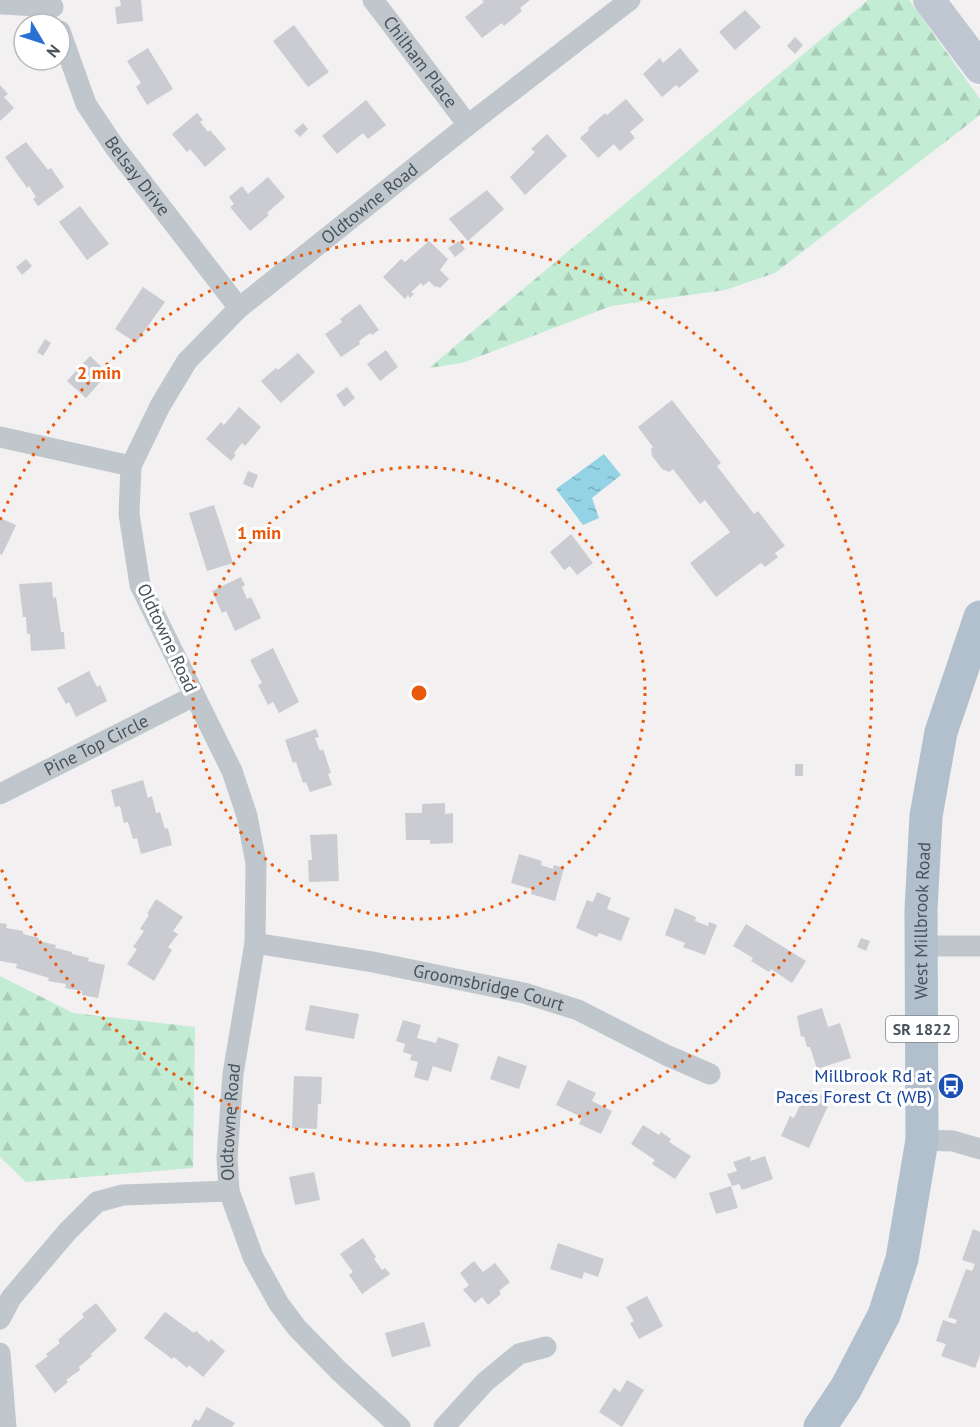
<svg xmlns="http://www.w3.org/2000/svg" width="980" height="1427" font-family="'PT Sans',sans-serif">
<defs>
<pattern id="forest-firs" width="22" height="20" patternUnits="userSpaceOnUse" patternTransform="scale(1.5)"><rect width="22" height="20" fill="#c2ecd3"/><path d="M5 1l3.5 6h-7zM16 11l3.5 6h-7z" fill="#a8ccb8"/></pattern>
<pattern id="water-ripples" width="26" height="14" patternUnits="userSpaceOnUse" patternTransform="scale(1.5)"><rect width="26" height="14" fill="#93d3e5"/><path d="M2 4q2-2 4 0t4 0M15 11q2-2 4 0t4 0" fill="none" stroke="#7aaebd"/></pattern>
</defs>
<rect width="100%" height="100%" fill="#f2f0f0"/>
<g fill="url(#forest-firs)">
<polygon points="868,0 909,0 980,99 980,115 775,273 725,290 611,306 462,363 429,368"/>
<polygon points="0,976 73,1013 195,1027 193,1168 26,1182 0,1157"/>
</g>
<polygon fill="url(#water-ripples)" points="604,454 621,475 592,498 599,518 583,525 556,489"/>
<g fill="#caccd2">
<polygon points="120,0 141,0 143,21 117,24 115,7 121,6"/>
<polygon points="482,0 530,0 520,8 522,11 504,26 502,23 482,38 465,17 484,2"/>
<polygon points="745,10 761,27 735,50 719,32"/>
<polygon points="294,25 329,72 308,87 273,41"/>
<polygon points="795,37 803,45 795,54 787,46"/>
<polygon points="148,48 173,89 147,105 136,87 141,83 127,61"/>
<polygon points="680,48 699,71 679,88 676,85 662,97 643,74 660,58 663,63"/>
<polygon points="0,85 8,94 4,97 14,108 0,121"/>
<polygon points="626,99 644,120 630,132 635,138 620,151 614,144 598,158 580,138 589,130 588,128 605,113 607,115"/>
<polygon points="366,100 386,125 368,139 363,133 337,154 322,136"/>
<polygon points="197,113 203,120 200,122 208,132 210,130 226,149 205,167 190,149 187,152 172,134"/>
<polygon points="303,123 308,129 300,137 294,131"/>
<polygon points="547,134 567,156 525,195 510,177 535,152 531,149"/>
<polygon points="26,142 48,170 51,168 64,187 38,206 33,199 36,197 29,186 27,188 5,157"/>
<polygon points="268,177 285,197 267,213 269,215 250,231 230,207 234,204 229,197 242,186 248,194"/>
<polygon points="487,190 504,209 468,241 449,219"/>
<polygon points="80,206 109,244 87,260 59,222"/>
<polygon points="429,241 448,259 440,270 449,279 440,288 437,286 435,287 429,281 423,286 421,283 411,292 414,294 410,298 408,295 405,299 383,277 401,259 405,262"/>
<polygon points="459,241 465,249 455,257 448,248"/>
<polygon points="26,259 32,266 22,275 16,267"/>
<polygon points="143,287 165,302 136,343 115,329"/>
<polygon points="360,304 379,330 372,335 370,333 359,341 360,344 341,357 325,334 342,322 340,319"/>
<polygon points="45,339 51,343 43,356 37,352"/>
<polygon points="386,350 398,367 380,381 367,364"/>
<polygon points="298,353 315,372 281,403 261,381 276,368 278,370"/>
<polygon points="90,356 108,373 86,398 67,381"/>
<polygon points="347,387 355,398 344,407 336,395"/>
<polygon points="672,400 721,463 717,466 754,514 758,511 785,546 775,553 778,557 765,567 761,563 716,597 690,563 730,532 705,500 700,504 673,469 669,472 662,469 652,456 651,449 653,447 638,427"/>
<polygon points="239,407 261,427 245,446 242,443 234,453 236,455 231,461 206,439 221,422 224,425"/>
<polygon points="248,471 258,475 253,488 243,484"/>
<polygon points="214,505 233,563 207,571 189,513"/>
<polygon points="0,518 16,525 2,555 0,554"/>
<polygon points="571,534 593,563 577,575 570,566 564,570 550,552"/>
<polygon points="241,577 245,585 242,587 247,599 251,597 261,618 235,631 226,611 222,613 212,591"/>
<polygon points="52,582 53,598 56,597 61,632 64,632 65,649 31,651 30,634 27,634 26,617 23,617 19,584"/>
<polygon points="273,648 299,702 279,713 273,702 268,705 258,685 262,683 250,660"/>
<polygon points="89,671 97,687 100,685 107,701 76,717 69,702 66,704 57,688"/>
<polygon points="316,729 319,737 315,738 320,751 323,749 331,773 328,774 332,785 310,792 306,782 303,783 296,762 293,763 285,740"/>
<rect x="795" y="764" width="8" height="12"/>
<polygon points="143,780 148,798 152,796 156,813 160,812 165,829 168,828 172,845 141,854 137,838 133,839 128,822 124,823 120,806 115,807 111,790"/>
<polygon points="445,803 445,814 453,813 453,843 430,844 430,840 406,840 405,813 422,813 422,804"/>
<polygon points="337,834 339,881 309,882 308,860 312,860 310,835"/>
<polygon points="519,854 542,861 541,865 553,869 554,865 564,868 555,901 531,894 532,889 511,883"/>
<polygon points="597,892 611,898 607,909 630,918 621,941 599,933 597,937 576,928 587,900 593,902"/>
<polygon points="156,899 183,917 173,931 178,934 168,947 172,950 154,981 127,964 137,949 133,947 144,931 140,929 149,915 147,914"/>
<polygon points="675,908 696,917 695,921 708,926 709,922 717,925 705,955 683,947 685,943 665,935"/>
<polygon points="0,923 7,924 6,928 23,931 23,934 39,938 39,941 56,945 55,948 72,952 72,954 89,958 88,961 105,965 98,998 82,995 82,991 65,988 66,984 48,981 49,978 16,968 17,964 0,961"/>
<polygon points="746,924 806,961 792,983 771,969 769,972 751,961 753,958 733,946"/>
<polygon points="861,938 870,941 866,951 857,947"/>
<polygon points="310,1005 359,1014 354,1039 305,1030"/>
<polygon points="822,1008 828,1027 840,1023 851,1058 817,1069 810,1047 807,1047 804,1036 801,1037 797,1016"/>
<polygon points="403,1020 421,1025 417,1038 436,1043 438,1037 459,1044 451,1072 433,1066 428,1081 414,1077 418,1062 410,1060 412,1055 403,1052 405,1044 396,1041"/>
<polygon points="498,1056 527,1066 519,1089 490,1079"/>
<polygon points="294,1076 322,1077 321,1104 318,1104 317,1129 292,1128"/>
<polygon points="568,1080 596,1093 592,1101 612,1111 601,1134 579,1124 582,1117 556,1105"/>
<polygon points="810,1090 831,1099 809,1148 781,1136 790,1116 794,1118 803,1099 805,1100"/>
<polygon points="643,1125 659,1135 661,1132 671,1139 669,1142 691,1156 675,1179 652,1164 655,1160 631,1144"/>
<polygon points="750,1156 751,1161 765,1156 773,1179 742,1190 739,1184 732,1186 727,1174 737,1171 733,1162"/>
<polygon points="314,1172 320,1200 295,1205 289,1177"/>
<polygon points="731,1186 738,1208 716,1214 709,1193"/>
<polygon points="973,1229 980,1232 980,1355 975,1368 941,1356 946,1344 936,1341 943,1320 955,1324 957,1320 948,1317 966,1269 972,1271 975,1264 962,1260"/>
<polygon points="363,1238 376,1257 374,1259 382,1270 385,1268 390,1274 362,1294 349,1275 353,1272 340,1254"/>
<polygon points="558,1243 604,1259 598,1277 584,1272 582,1279 550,1269"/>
<polygon points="474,1261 483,1272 495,1263 510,1282 499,1291 501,1294 488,1305 482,1297 475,1303 463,1290 469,1285 460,1273"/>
<polygon points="647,1296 663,1326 639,1339 630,1323 634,1321 626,1307"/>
<polygon points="96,1303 117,1330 91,1354 92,1356 79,1367 80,1370 66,1380 68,1382 55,1393 35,1366 48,1356 46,1354 60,1343 58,1340 84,1317 82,1314"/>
<polygon points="165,1312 194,1333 196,1331 209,1342 211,1339 225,1351 203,1377 189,1365 187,1368 174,1357 172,1359 144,1338"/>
<polygon points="424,1322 431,1346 392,1357 385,1333"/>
<polygon points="627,1380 644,1390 622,1427 599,1412 614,1388 620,1392"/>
<polygon points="207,1407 235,1423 232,1427 191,1427 195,1419 199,1421"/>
</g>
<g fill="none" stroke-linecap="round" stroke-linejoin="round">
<g stroke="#bfc7cd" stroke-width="21">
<path id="s1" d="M373 0 468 125"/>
<polyline points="3,4 53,7"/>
<path id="s2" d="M60 31 86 104 114 146 239 308"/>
<polyline points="0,437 131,466"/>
<path id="s3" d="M0 794 194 696"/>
<path id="s4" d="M255 943 373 962 524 993 578 1010 666 1055 710 1074"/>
<polyline points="921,946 980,946"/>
<polyline points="922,1140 953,1141 980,1149"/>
<polyline points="0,1319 11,1298 67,1232 97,1202 123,1195 229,1191"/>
<polyline points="0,1353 6,1427"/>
<path id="s5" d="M400 1427 339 1371 297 1328 279 1304 253 1257 229 1191 227 1158 233 1074 255 943 256 863 247 816 232 771 140 585 129 514 131 466 160 406 187 361 239 308 468 125 630 0"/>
<polyline points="444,1427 485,1382 519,1354 546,1347"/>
</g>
<polyline stroke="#bfc8d2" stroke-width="32" points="929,0 980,68"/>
<path stroke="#b2bfcc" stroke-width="33" id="s6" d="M820 1427 846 1388 884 1315 902 1259 922 1140 921 910 926 816 941 732 980 617"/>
</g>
<g fill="none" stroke="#e8590c" stroke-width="3" stroke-dasharray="3 6">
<circle cx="419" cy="693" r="226"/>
<path d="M0 520A453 453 0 1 1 0 866"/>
</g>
<defs>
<symbol id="bus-disc" viewBox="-11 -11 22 22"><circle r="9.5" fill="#1a4fb4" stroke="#fff"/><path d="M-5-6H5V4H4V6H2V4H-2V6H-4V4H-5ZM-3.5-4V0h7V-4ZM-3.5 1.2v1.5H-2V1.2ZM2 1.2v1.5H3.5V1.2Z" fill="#fff"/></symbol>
</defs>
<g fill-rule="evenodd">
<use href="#bus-disc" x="936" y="1071" width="30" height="30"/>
</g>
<g text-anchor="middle" stroke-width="6" stroke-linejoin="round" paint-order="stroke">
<rect fill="#fff" stroke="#80878d" stroke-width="1.5" x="886" y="1016" width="72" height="26" rx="4.5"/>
<g font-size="16" font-weight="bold" fill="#49535c">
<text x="922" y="1035">SR 1822</text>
</g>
<g font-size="18" fill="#49535c" stroke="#fff">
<text dy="6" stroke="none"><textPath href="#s1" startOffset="78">Chilham Place</textPath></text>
<text dy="6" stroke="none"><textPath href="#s2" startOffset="166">Belsay Drive</textPath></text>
<text dy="6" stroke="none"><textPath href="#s5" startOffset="1410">Oldtowne Road</textPath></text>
<text transform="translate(167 638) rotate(65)" y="6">Oldtowne Road</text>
<text dy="6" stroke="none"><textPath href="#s3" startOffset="108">Pine Top Circle</textPath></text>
<text dy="6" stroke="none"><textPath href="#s6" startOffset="528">West Millbrook Road</textPath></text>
<text dy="6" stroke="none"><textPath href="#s4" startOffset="238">Groomsbridge Court</textPath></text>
<text dy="6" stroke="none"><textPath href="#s5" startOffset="366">Oldtowne Road</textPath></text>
</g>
<g font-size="18" fill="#164399" stroke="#fff" text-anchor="end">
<text x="932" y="1082">Millbrook Rd at<tspan x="932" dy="21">Paces Forest Ct (WB)</tspan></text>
</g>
</g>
<circle cx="419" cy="693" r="9" fill="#e8590c" stroke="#fff" stroke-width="3"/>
<g font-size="18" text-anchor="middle" font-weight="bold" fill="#e8590c" stroke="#fff" stroke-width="6" stroke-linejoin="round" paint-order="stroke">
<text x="99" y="379">2 min</text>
<text x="259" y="539">1 min</text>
</g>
<g transform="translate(42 42) rotate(129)"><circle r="28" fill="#ffffff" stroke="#b6babe" stroke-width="1.5"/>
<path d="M0-4.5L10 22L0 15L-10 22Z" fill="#2771d4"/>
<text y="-9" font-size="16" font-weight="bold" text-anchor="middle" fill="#49535c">N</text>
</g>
</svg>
